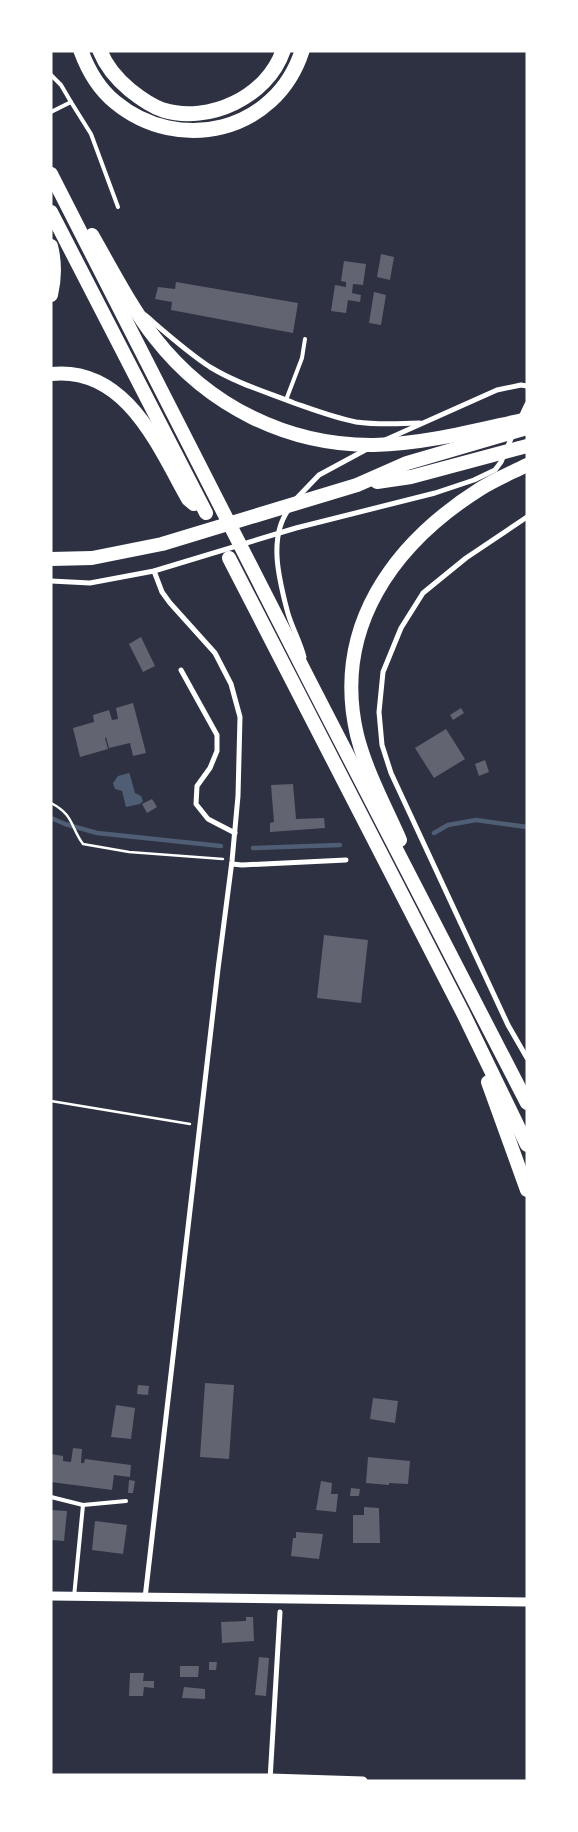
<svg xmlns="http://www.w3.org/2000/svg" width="578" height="1832" font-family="Montserrat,sans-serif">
<rect width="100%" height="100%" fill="#2d3142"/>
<polygon fill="#4f5d75" points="129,773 130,775 135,793 141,796 143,801 140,804 126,807 122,791 115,789 113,783 118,776"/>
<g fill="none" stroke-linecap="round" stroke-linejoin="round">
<g stroke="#4f5d75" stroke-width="4.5">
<polyline points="51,818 65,824 97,833 221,846"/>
<polyline points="434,833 448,825 476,820 527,827"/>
<polyline points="253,848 340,845"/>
</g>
</g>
<g fill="#626471">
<polygon points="381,254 394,257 390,280 377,277"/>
<polygon points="344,261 366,264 363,285 353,284 352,293 361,295 360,302 348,300 346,313 331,311 335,285 346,287 346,282 341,281"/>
<polygon points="176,282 298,303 293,333 171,310 172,302 155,299 158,287 175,289"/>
<polygon points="374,292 386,295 381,325 369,323"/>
<polygon points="141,637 155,666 143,672 129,644"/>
<polygon points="133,703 146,753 133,756 130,743 109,748 106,737 105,738 108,749 80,757 73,728 94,722 93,715 109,710 112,720 118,719 116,708"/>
<polygon points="461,708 464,713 453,720 450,715"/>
<polygon points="446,729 465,759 434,778 415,748"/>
<polygon points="485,760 489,772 479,776 475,764"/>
<polygon points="293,784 296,819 324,818 325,828 270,832 270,823 274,822 271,785"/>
<polygon points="152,799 157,807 147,813 142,804"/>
<polygon points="324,935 368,940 361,1003 317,998"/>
<polygon points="205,1383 234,1385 229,1459 200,1457"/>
<polygon points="138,1385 149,1386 148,1395 137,1394"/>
<polygon points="373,1398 398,1401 395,1423 370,1419"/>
<polygon points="116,1405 135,1408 131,1439 111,1437"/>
<polygon points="73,1448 82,1449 81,1463 84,1463 85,1459 131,1465 130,1477 114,1475 112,1490 51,1482 51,1454 63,1456 63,1461 71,1462"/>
<polygon points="368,1457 410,1461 408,1484 389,1483 389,1485 366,1483"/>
<polygon points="129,1480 135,1481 133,1493 128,1493"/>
<polygon points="321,1481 332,1483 331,1494 338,1494 336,1512 316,1510"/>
<polygon points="351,1488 360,1489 359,1496 350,1496"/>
<polygon points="364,1507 379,1508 380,1543 353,1543 353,1515 364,1515"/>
<polygon points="51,1510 67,1511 64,1541 51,1540"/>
<polygon points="95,1521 127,1525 123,1554 92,1550"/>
<polygon points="296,1532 323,1534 319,1559 291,1556 293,1538 296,1538"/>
<polygon points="246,1617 253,1617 254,1641 222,1643 221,1622 246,1621"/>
<polygon points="259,1657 269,1658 266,1696 255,1695"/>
<polygon points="209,1662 217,1662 216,1670 209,1670"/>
<polygon points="180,1666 199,1666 198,1677 180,1677"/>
<polygon points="130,1673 144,1673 143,1681 154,1681 154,1688 144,1687 143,1696 129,1696"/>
<polygon points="184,1687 205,1689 205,1699 182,1698"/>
</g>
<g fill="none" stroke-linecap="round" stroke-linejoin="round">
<g stroke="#fff" stroke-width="2.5">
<path d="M51 803C74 815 70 826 83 844L129 852 223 859"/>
<polyline points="51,1101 190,1124"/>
</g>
<g stroke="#fff" stroke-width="4">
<polyline points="51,75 61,85 71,102 51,112"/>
<polyline points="71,102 91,134 118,207"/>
<polyline points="286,400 302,358 305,339"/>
<polyline points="51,1497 83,1505"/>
<polyline points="74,1597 83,1505 126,1501"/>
</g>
<g stroke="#fff" stroke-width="5">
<path d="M145 315C166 333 187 352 210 367 236 383 266 392 294 403 314 410 335 418 356 422 377 425 399 424 420 423"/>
<polyline points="520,419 527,404"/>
<polyline points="385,440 497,390 521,385 527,386"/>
<polyline points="295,500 319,475 369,448"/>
<path d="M289 509C268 537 279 579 287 610 291 626 300 641 304 657"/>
<polyline points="527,517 466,558 423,593 401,628 383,672 379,712 382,745 391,773 508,1025 527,1058"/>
<polyline points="51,581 90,583 154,571 296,528 435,493 474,480 495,470 501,462 513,434"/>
<polyline points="181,670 217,735 217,751 210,768 197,786 196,804 208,819 235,833"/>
<polyline points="232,864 242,865 346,860"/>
<polyline points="145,1598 218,969 232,861 238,796 240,717 231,684 215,653 170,603 162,592 154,571"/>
<polyline points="270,1780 280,1612"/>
</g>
<g stroke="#fff" stroke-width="9">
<polyline points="51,1596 527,1602"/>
<polyline points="51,1778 270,1778 363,1781"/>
</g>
<g stroke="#fff" stroke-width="14">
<polyline points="51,174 312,686 527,1103"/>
<polyline points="51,212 206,513"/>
<path d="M92 235C111 268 132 309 155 338 208 406 288 446 374 445 426 444 477 430 527 419"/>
<path d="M51 246C55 262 55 278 51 295"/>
<path d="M51 374C126 366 158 446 188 499L194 504"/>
<polyline points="377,482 411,477 527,446"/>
<polyline points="229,558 463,1013 527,1145"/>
<polyline points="51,559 92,558 162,544 357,485 407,463 527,428"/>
<path d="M400 840C385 806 366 771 357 735 332 628 393 544 480 489 494 480 511 473 527 465"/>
<polyline points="488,1082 527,1190"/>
</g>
<g stroke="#fff" stroke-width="15">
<path d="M81 51C88 70 99 89 115 102 179 155 276 132 302 51"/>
<path d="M100 51C106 66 118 80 130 90 140 98 151 106 163 110 209 124 267 97 283 51"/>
</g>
</g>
<rect width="578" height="1832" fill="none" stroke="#ffffff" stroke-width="105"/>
</svg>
